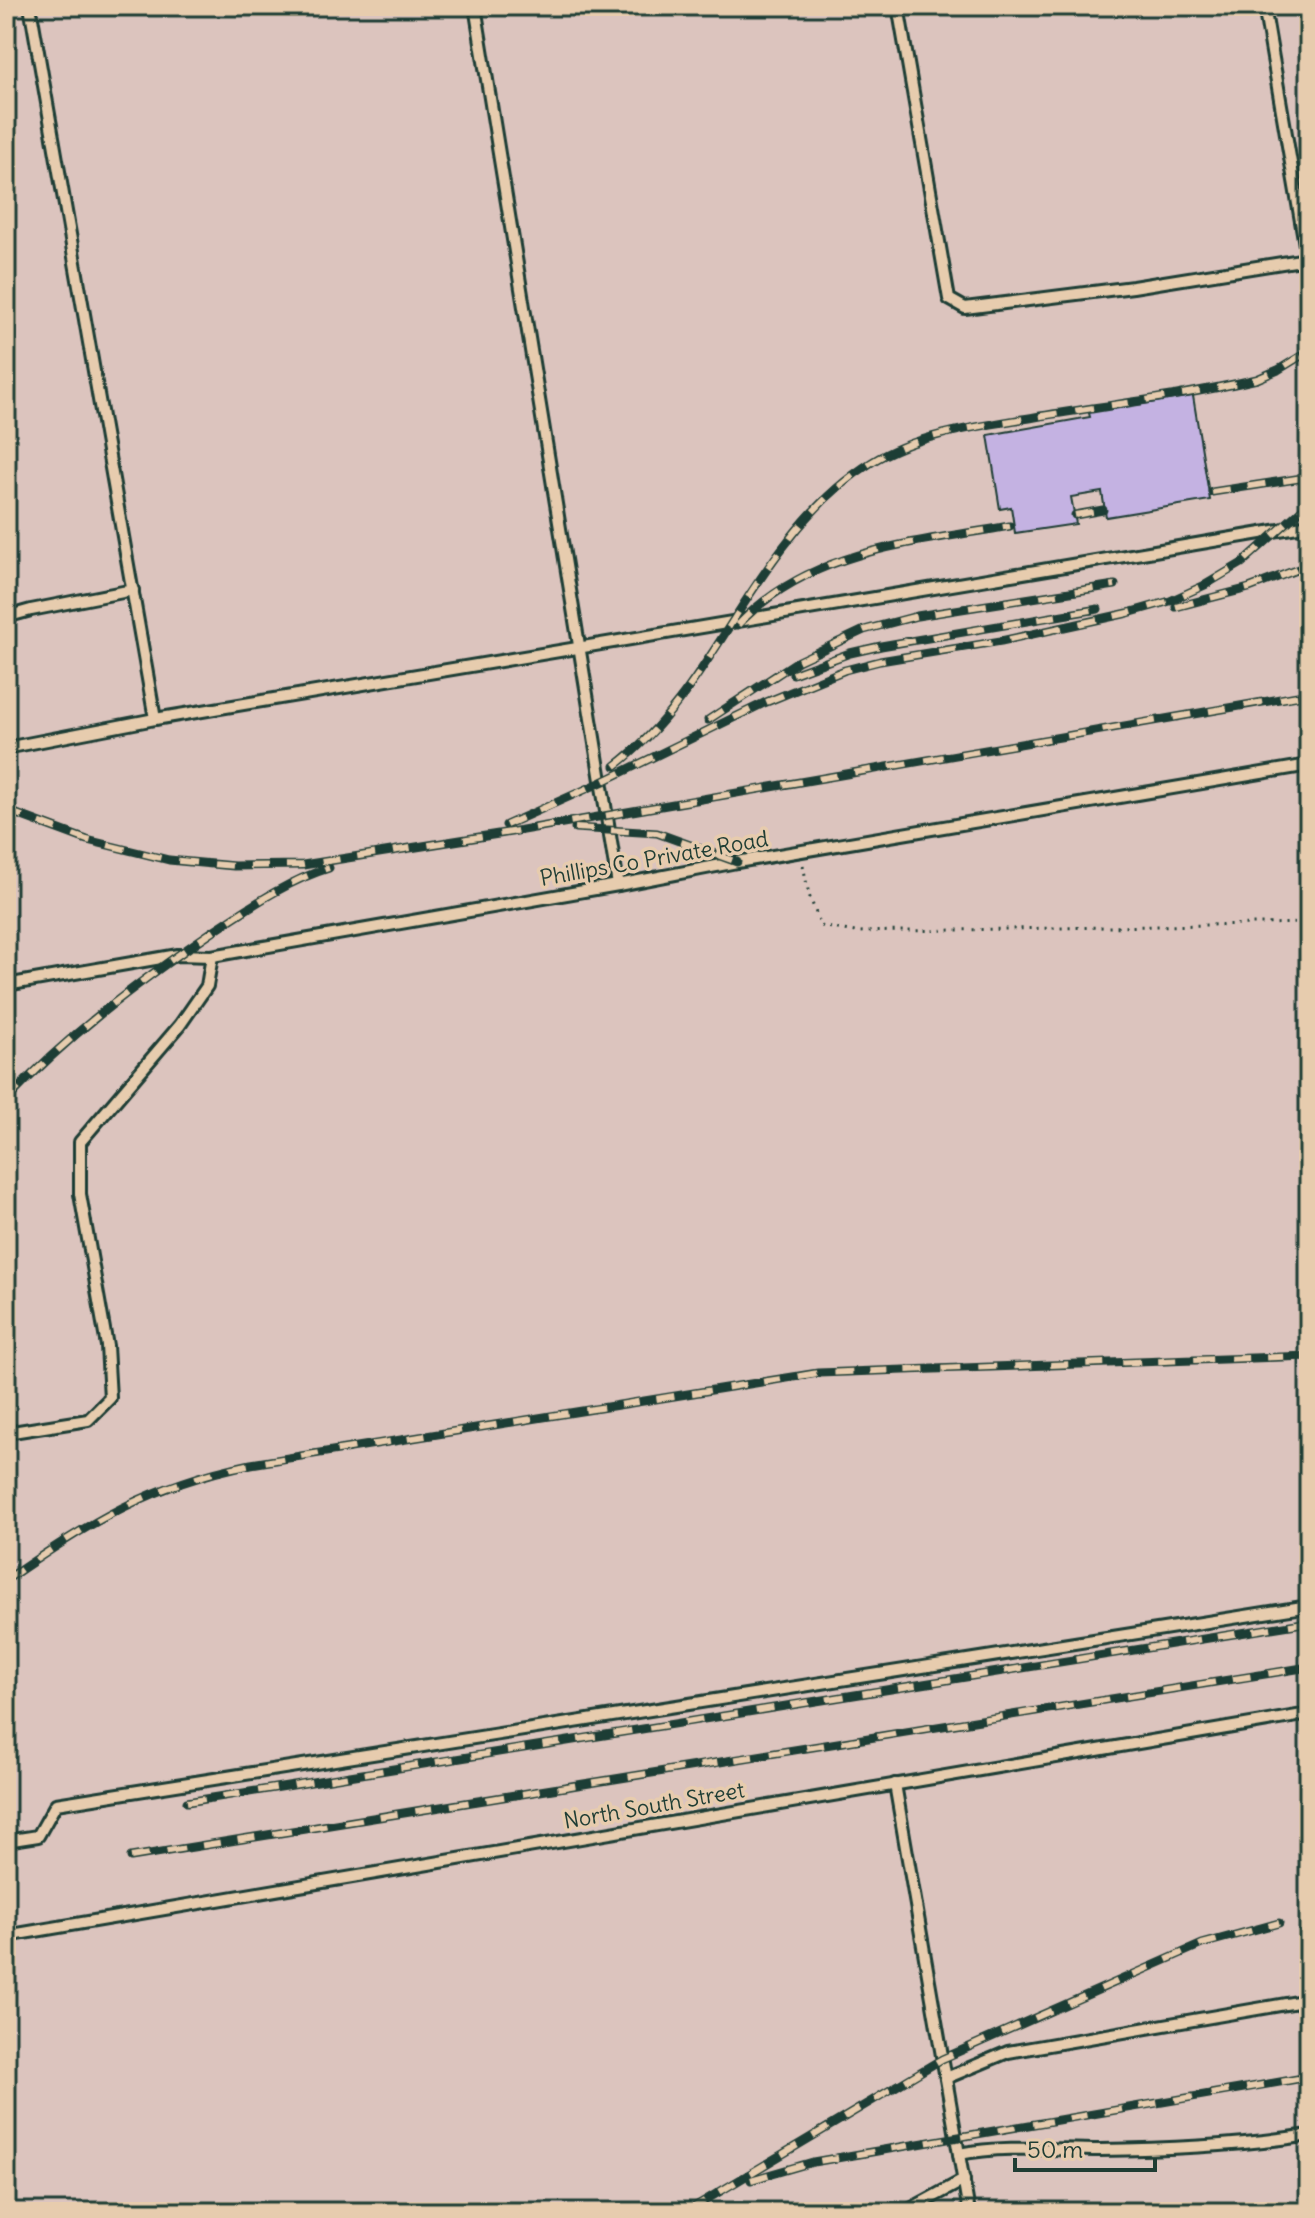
<svg xmlns="http://www.w3.org/2000/svg" width="1315" height="2218" font-family="Delius,sans-serif">
<rect width="100%" height="100%" fill="#e7ccae"/>
<filter id="ink" filterUnits="userSpaceOnUse"><feTurbulence type="fractalNoise" baseFrequency=".0125" numOctaves="2"/><feDisplacementMap in="SourceGraphic" scale="16" xChannelSelector="R" yChannelSelector="G"/><feConvolveMatrix kernelMatrix="1 2 1 2 8 2 1 2 1" color-interpolation-filters="sRGB"/></filter>
<g filter="url(#ink)">
<rect fill="#dcc4be" x="6" y="6" width="1303" height="2206"/>
<polygon fill="#c4b2e2" stroke="#1f3d34" stroke-width="2" points="1193,396 1210,500 1106,517 1102,492 1071,497 1076,524 1015,533 1011,507 1000,509 988,435 1090,417 1089,413"/>
<g fill="none" stroke-linecap="round" stroke-linejoin="round">
<defs>
<g id="service">
<polyline points="475,6 618,885"/>
<polyline points="898,6 949,299 965,308 1133,287 1307,259"/>
<polyline points="1264,6 1309,268"/>
<polyline points="6,617 31,610 133,590"/>
<polyline points="155,719 1309,525"/>
<polyline points="6,748 155,719 30,6"/>
<polyline points="6,985 178,955 212,956 618,885 737,862 1309,765"/>
<polyline points="6,1433 88,1420 110,1398 107,1346 80,1194 80,1142 180,1025 207,986 212,956"/>
<polyline points="895,1784 969,2212"/>
<polyline points="6,1841 38,1836 56,1804 1309,1606"/>
<polyline points="6,1936 1309,1714"/>
<polyline points="946,2078 1008,2052 1309,2000"/>
<path d="M959 2154C1005 2145 1054 2150 1100 2150 1169 2149 1241 2146 1309 2135"/>
<polyline points="905,2212 964,2180"/>
</g>
</defs>
<use href="#service" stroke="#1f3d34" stroke-width="16"/>
<polyline stroke="#1f3d34" stroke-width="3" stroke-dasharray="2 6" stroke-linecap="butt" points="803,865 809,895 821,926 855,932 1309,923"/>
<use href="#service" stroke="#e7ccae" stroke-width="10"/>
<defs>
<g id="rail">
<polyline points="1212,492 1309,477"/>
<polyline points="1075,515 1103,510"/>
<polyline points="1176,607 1249,588 1309,565"/>
<path d="M738 625C809 549 914 543 1010 526"/>
<polyline points="793,674 850,653 881,646 1098,609"/>
<polyline points="708,720 798,661 864,630 917,616 1115,585"/>
<path d="M615 766C692 708 729 614 788 541 811 511 840 482 872 462 919 433 982 426 1035 417 1109 405 1184 396 1257 379L1278 370 1309 351"/>
<polyline points="6,810 87,840 169,860 234,866 303,865 511,832 1309,694"/>
<polyline points="506,825 602,782 764,703 845,670 880,661 1001,641 1128,613 1170,601 1205,585 1242,563 1309,503"/>
<polyline points="575,828 657,833 737,862"/>
<path d="M6 1101C67 1036 137 983 210 933 247 909 286 881 329 868"/>
<path d="M6 1580C90 1522 149 1485 251 1464L818 1373 1309 1356"/>
<polyline points="187,1802 1309,1622"/>
<polyline points="131,1857 1309,1667"/>
<polyline points="751,2180 813,2162 1309,2077"/>
<polyline points="689,2210 942,2059 1202,1944 1279,1923"/>
</g>
</defs>
<use href="#rail" stroke="#1f3d34" stroke-width="9"/>
<use href="#rail" stroke="#e7ccae" stroke-width="6" stroke-dasharray="18" stroke-linecap="butt"/>
</g>
</g>
<g text-anchor="middle" stroke-width="7" stroke-linejoin="round" paint-order="stroke">
<g font-size="22" fill="#1f3d34" stroke="#e7ccae">
<text transform="translate(654 858) rotate(-10)" y="8">Phillips Co Private Road</text>
<text transform="translate(654 1805) rotate(-10)" y="8">North South Street</text>
</g>
</g>
<rect width="1315" height="2218" fill="none" stroke="#e7ccae" stroke-width="32"/>
<rect x="16" y="16" width="1283" height="2186" fill="none" stroke="#1f3d34" stroke-width="3" filter="url(#ink)"/>
<path d="M1015 2158v12h140v-12" fill="none" stroke="#1f3d34" stroke-width="4"/>
<text x="1027" y="2158" font-size="24" fill="#1f3d34" stroke="#e7ccae" stroke-width="6" paint-order="stroke">50 m</text>
</svg>
